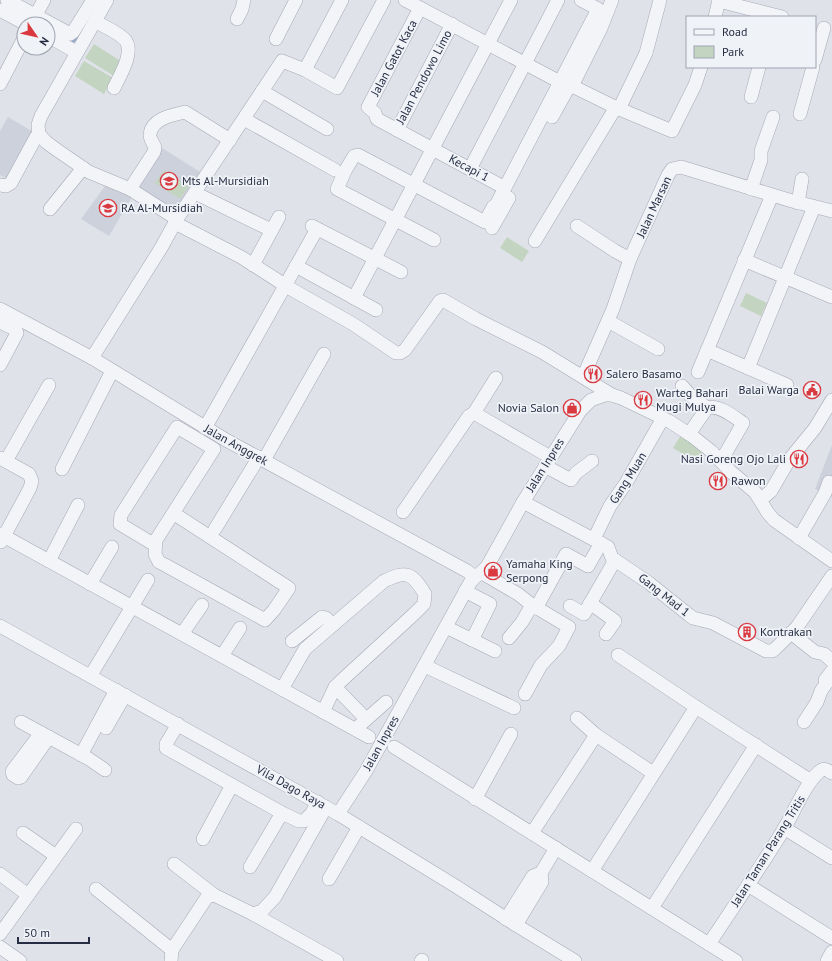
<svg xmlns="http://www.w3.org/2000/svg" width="832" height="961" font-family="'PT Sans',sans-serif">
<rect width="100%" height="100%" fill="#e0e2ea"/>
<g fill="#cdd1dc">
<polygon points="8,117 35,133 8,179 0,175 0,131"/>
<polygon points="159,146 205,175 177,217 132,188"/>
<polygon points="108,182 132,197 109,236 81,219"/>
<polygon points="832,445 832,497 815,489"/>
</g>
<g fill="#c3d5c0">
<polygon points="94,44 122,62 114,76 85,58"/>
<polygon points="84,61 113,78 104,94 75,76"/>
<polygon points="164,170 189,186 180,199 155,183"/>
<polygon points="507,237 529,251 522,262 500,248"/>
<polygon points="746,293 767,303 761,316 740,306"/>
<polygon points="681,435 706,450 698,463 673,448"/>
</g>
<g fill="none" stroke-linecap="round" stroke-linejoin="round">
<polyline stroke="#97abcd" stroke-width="3" points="65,39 74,41 83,29"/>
<defs>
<g id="minor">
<polyline points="7,0 70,34 73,32 93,0"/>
<polyline points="107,0 41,116 38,125 39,134 46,142 57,150 89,172 130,189 177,219"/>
<polyline points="405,0 560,82"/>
<polyline points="719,1 782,17"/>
<polyline points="420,8 368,107 375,113 377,119 505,188"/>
<polyline points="0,10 26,24"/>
<polyline points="715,17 719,0"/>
<polyline points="237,19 242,9 244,0"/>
<path d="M95 21C104 27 119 32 126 41 134 54 119 77 114 88"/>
<polyline points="32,22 44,0"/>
<polyline points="48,36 76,52"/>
<polyline points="276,39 296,0"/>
<polyline points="815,60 824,28"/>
<polyline points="305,70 342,0"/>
<polyline points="0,84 24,38"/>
<polyline points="572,86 617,108 672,131 695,85 701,67"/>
<polyline points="262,91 327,129"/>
<polyline points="751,97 759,67"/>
<polyline points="619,109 646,53 660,0"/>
<polyline points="800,114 813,67"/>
<polyline points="552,117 567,90 572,86 601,28 612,0"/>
<polyline points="244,119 335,170"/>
<polyline points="397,130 452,24"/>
<polyline points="470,169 558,0"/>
<polyline points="0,185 6,186 11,183 36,137 39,134"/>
<path d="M130 189 154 152 155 148C154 144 149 138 150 134 152 118 173 115 185 112L230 140"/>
<polyline points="751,189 761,160 761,151 773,117"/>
<polyline points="195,193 267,228"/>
<polyline points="798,203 802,179"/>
<polyline points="50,209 83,168"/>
<polyline points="175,223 241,257 291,289 353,324 396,353 400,353 405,350 440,301 443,300 476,319 542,352 612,395"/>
<polyline points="312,226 401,272"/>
<polyline points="577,226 615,251 630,259"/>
<polyline points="492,228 509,198"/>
<polyline points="434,240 337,189 345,171 354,156 358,155 485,222 493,207 496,205 598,9 581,0"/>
<polyline points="535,241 616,107"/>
<polyline points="744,260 832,297"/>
<polyline points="253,265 279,217"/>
<polyline points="296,266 376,310"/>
<polyline points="354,298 511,0"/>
<polyline points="0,309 92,358 226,440 467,571 475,577"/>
<polyline points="608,321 658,349"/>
<polyline points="0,322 15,329 17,333 0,365"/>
<polyline points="707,350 787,385"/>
<polyline points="92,358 161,248 177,219 282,61 305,70 337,88 384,0"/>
<polyline points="748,368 812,212"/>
<polyline points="698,372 770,200"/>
<polyline points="583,377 613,309 630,259 668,175 672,169 681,167 792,201 832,211"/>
<polyline points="682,386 690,395 707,408"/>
<polyline points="474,413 550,457"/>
<polyline points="205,428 317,229"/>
<path d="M689 434 707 408C719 404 734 417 743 423L721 461"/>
<polyline points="0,458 29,474 32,481 30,488 1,542"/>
<polyline points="264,460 324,354"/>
<polyline points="6,461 49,385"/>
<polyline points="545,466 571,480 576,473 592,461"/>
<polyline points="62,469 112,371"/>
<polyline points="760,498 765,496 771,491 789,460 815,428 832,400"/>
<polyline points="523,502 608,547 612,558 649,583 689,615 693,618 713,623 766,651 772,651 775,649 797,627 832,576"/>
<polyline points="403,512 469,416 474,413 496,378"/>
<polyline points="215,529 259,457"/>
<polyline points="0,534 369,737"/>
<polyline points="799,538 825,493 829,482"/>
<polyline points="594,539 610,506 626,483 663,418"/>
<polyline points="155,545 120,524 121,515 177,427 214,449 156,540 155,554 159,562 165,565 265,620 274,610 289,588 173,513"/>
<polyline points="49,561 78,505"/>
<polyline points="482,573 518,594 532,605 569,627 559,646 541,665 525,694"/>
<polyline points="90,584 112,547"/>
<polyline points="465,591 490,604 472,640"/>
<polyline points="590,603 615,621 606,634"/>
<polyline points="570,606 584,614 615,560"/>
<polyline points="536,608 566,554 588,566 601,543"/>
<polyline points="0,626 338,814 457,887 516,925 575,961"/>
<polyline points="450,629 495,651"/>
<polyline points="791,633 815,652 824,654 832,661"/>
<polyline points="182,634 202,605"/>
<polyline points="509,638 522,622 532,605"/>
<polyline points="292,641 322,617 326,618 333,625"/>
<polyline points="618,655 696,707 811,781"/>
<polyline points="222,656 240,628"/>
<polyline points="425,666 514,708"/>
<polyline points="91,675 148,580"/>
<polyline points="335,687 366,719"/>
<path d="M282 689 305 649 384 581C407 570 412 573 425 594L424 604 414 614 341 681 335 687 323 712"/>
<polyline points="577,718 596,735 653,773"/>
<polyline points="21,722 89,759 105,770"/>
<polyline points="804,722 817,702 821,691 826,684 825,680 832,671"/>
<polyline points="178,724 166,744 166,748 282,813 299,821 304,821 311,814 318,802"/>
<polyline points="360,725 386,702"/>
<polyline points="106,728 125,695"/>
<polyline points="41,733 13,770 12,772 13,775 18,778 21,777 49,737"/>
<polyline points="394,747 736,961"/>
<polyline points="81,755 116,690"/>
<polyline points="475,799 511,734"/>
<path d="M338 814 366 771 470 583C475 575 483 573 488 565L523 502 580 411 591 400 605 395H612L621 398 669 421 692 436 711 451 731 472 755 492 768 513 774 520 832 561"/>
<polyline points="784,828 832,858"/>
<polyline points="23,833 56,856"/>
<polyline points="532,833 596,735"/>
<polyline points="203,839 232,785"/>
<polyline points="174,864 214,895"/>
<polyline points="250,867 282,813"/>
<polyline points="592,871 696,707"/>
<polyline points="541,873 556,848"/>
<polyline points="0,874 28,895"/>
<polyline points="329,879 359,827"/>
<polyline points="748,885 832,938"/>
<polyline points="96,889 172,950"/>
<polyline points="652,908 756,745"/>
<polyline points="253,914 337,961"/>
<polyline points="506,919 533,876 541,873 542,882 516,925"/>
<polyline points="0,934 76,829"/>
<path d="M709 944C734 906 760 868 784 829 794 812 805 784 819 772 824 767 827 770 832 773"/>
<polyline points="0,947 20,961"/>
<polyline points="171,961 172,950 207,897 214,895 253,914 262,911 275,897 326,807"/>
<polyline points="421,961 422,960"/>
<polyline points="827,961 832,952"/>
</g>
</defs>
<use href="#minor" stroke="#a5a8b5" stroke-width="14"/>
<use href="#minor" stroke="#f3f4f8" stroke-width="13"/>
</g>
<defs>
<symbol id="school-ring" viewBox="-11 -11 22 22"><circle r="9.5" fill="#eff2f7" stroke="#da393f" stroke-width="1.5"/><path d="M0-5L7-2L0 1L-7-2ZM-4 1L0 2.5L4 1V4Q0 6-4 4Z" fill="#da393f"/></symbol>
<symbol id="restaurant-ring" viewBox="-11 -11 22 22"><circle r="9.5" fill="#eff2f7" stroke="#da393f" stroke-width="1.5"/><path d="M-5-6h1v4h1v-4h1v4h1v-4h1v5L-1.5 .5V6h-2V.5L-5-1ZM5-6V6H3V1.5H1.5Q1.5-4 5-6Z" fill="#da393f"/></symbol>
<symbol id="civic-ring" viewBox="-11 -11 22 22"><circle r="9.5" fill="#eff2f7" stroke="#da393f" stroke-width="1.5"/><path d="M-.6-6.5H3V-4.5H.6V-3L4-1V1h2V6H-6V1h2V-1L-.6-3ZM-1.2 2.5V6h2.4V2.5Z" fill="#da393f"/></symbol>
<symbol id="shop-ring" viewBox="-11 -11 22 22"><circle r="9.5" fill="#eff2f7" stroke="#da393f" stroke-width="1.5"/><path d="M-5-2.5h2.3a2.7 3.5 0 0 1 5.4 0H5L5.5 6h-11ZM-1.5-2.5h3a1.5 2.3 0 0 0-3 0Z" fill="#da393f"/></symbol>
<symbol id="building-ring" viewBox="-11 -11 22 22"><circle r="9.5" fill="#eff2f7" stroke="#da393f" stroke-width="1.5"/><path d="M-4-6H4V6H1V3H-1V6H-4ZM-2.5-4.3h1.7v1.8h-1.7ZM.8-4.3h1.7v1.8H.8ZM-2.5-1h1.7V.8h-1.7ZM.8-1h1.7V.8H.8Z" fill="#da393f"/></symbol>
</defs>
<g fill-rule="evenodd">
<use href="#school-ring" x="159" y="171" width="20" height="20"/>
<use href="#school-ring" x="98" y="198" width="20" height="20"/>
<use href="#restaurant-ring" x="583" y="364" width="20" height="20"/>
<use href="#civic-ring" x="802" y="380" width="20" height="20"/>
<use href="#restaurant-ring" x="633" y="390" width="20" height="20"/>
<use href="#shop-ring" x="562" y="398" width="20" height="20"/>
<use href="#restaurant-ring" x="789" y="449" width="20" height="20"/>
<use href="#restaurant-ring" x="708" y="471" width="20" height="20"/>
<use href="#shop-ring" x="483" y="561" width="20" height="20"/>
<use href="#building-ring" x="737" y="622" width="20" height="20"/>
</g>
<g text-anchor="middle" stroke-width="3.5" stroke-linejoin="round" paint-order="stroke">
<g font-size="12" fill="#272e43" stroke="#eff2f7">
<text transform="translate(394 58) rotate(-62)" y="4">Jalan Gatot Kaca</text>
<text transform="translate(424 77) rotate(-62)" y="4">Jalan Pendowo Limo</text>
<text transform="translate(469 168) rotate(28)" y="4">Kecapi 1</text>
<text transform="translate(654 207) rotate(-65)" y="4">Jalan Marsan</text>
<text transform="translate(236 445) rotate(29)" y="4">Jalan Anggrek</text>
<text transform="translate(545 465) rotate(-58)" y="4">Jalan Inpres</text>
<text transform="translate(628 478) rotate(-58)" y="4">Gang Muan</text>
<text transform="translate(664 595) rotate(38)" y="4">Gang Mad 1</text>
<text transform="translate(381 743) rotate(-61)" y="4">Jalan Inpres</text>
<text transform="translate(291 787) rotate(29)" y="4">Vila Dago Raya</text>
<text transform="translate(768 851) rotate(-58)" y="4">Jalan Taman Parang Tritis</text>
</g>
<g font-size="12" fill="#272e43" stroke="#eff2f7" text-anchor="start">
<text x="182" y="185">Mts Al-Mursidiah</text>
<text x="121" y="212">RA Al-Mursidiah</text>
<text x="606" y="378">Salero Basamo</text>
<text x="799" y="394" text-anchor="end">Balai Warga</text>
<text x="656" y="397">Warteg Bahari<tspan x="656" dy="14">Mugi Mulya</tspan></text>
<text x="559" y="412" text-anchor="end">Novia Salon</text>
<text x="786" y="463" text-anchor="end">Nasi Goreng Ojo Lali</text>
<text x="731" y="485">Rawon</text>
<text x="506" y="568">Yamaha King<tspan x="506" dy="14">Serpong</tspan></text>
<text x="760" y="636">Kontrakan</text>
</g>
</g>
<rect x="686" y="16" width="130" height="52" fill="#eff2f7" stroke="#9fa4af"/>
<rect x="694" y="29" width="20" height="6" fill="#f3f4f8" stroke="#9fa4af"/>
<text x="722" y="36" font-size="12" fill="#272e43">Road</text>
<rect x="694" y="46" width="20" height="12" fill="#c3d5c0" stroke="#9fa4af"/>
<text x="722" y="56" font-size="12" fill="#272e43">Park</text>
<g transform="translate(36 36) rotate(124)"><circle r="19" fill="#eff2f7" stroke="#9fa4af"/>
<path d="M0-3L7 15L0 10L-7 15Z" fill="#da393f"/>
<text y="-6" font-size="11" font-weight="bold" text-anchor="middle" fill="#272e43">N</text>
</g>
<path d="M18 937v6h71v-6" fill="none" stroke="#272e43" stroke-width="2"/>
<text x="24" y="937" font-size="12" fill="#272e43" stroke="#eff2f7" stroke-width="3" paint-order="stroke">50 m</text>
</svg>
